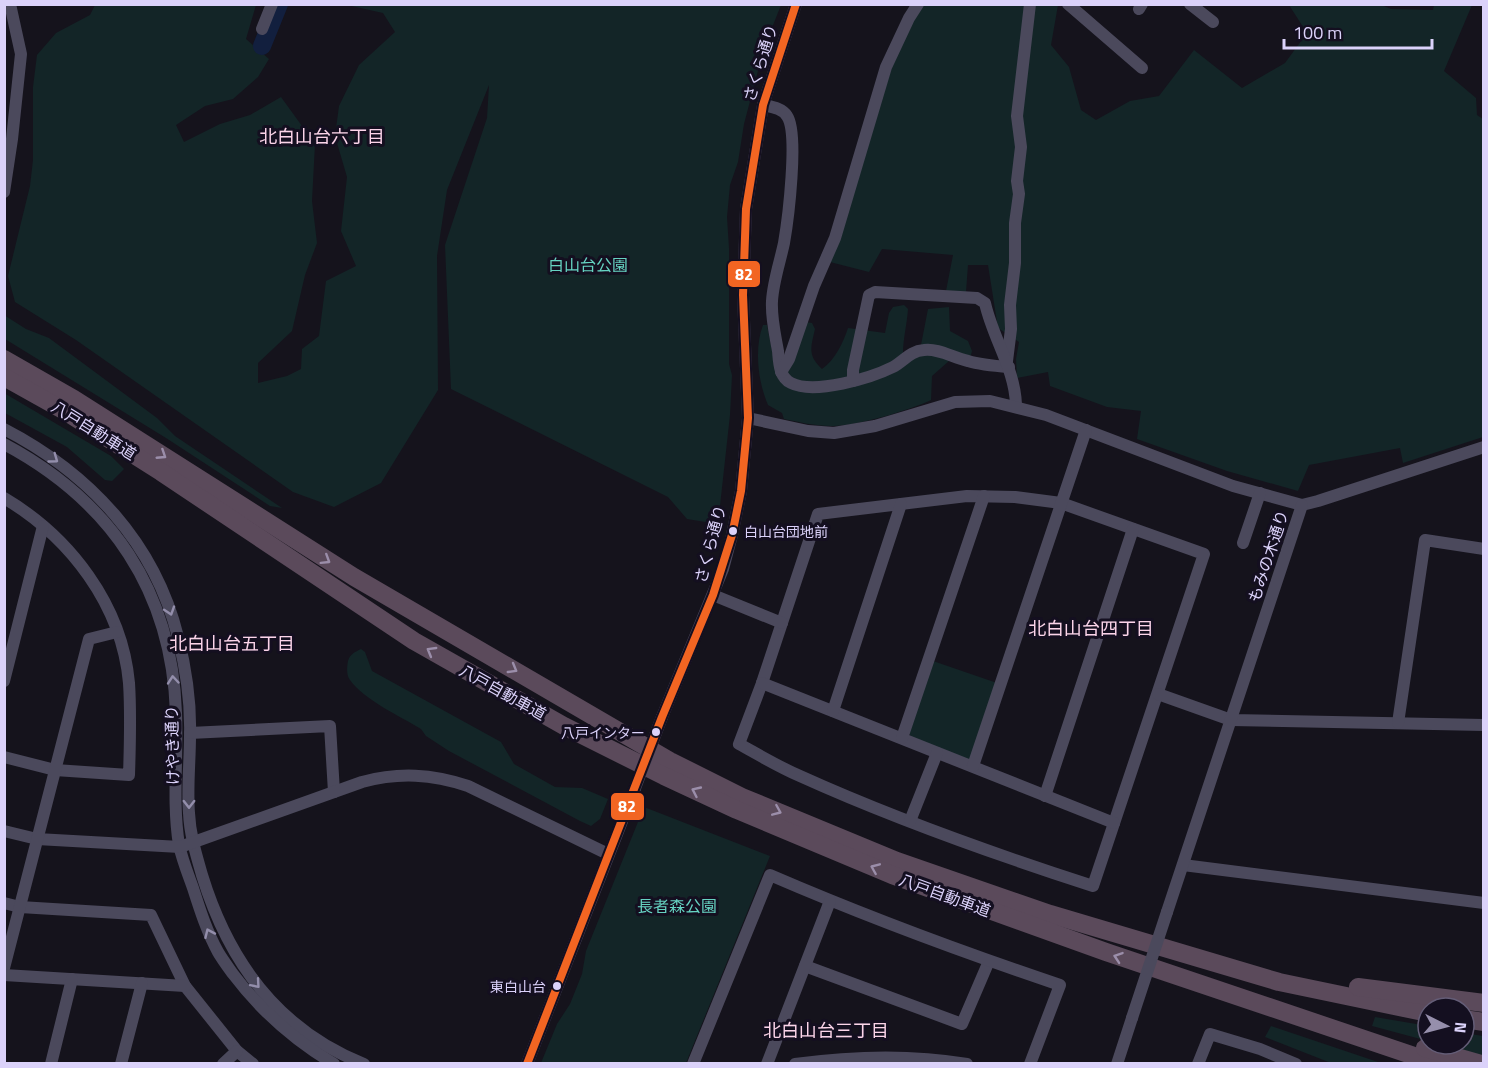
<svg xmlns="http://www.w3.org/2000/svg" width="1488" height="1068" font-family="'Titillium Web','Noto Sans JP',sans-serif">
<rect width="100%" height="100%" fill="#15131c"/>
<g fill="#132527">
<path d="M1379 4 1391 9 1433 10 1434 5H1472L1444 71 1476 98 1477 115 1483 119V437L1403 463 1400 448 1309 465 1298 491 1227 471 1137 439 1141 411 1107 407 1050 386 1048 372 1017 378 1016 359 1019 342 998 328 988 265H968L966 292 946 291 953 255 882 249 869 272 830 262C862 177 882 90 912 5H1058L1051 45 1069 67 1081 110 1096 120 1130 101 1159 96 1194 50 1242 88 1285 63 1307 33 1289 5Z"/>
<polygon points="95,5 256,5 246,39 269,59 258,77 233,99 205,106 176,125 184,142 220,124 250,115 281,97 315,144 312,201 317,243 305,275 292,331 258,363 258,383 287,376 301,369 302,349 319,336 326,281 356,266 341,231 347,177 335,136 339,106 359,65 395,32 383,13 347,5 781,5 764,48 744,124 738,162 730,185 727,217 729,248 729,364 732,375 730,415 718,524 687,519 668,497 451,389 445,245 487,118 489,85 447,190 437,256 438,390 381,483 334,507 293,492 76,340 15,302 8,276 30,186 33,160 33,87 37,55 56,33 90,15"/>
<path d="M904 305 908 309C907 325 903 338 903 354L921 345 928 309 949 307 950 331 968 341 972 351 970 358 949 361 932 376 931 400C910 410 854 427 831 426 815 426 799 422 784 419L782 413 768 405C758 382 754 348 763 325H767L776 370 806 322 812 323 815 329C811 347 807 355 822 369 835 360 843 343 848 328L885 333 889 313 893 307Z"/>
<polygon points="4,315 26,329 49,338 157,418 175,436 282,508 270,506 166,438 5,339"/>
<polygon points="4,393 111,456 124,469 112,481 105,480 67,447 5,413"/>
<path d="M361 649 365 652 372 671 501 742 514 764 555 787 582 788 608 799 600 819 591 826 580 821 449 751 426 736 421 729C400 716 364 700 350 680 346 675 347 667 348 661 350 654 355 652 361 649Z"/>
<polygon points="933,661 997,683 971,758 967,761 911,737 909,733"/>
<polygon points="644,807 770,856 686,1063 541,1063 557,1024 570,1004 582,974 586,951"/>
<polygon points="1375,1017 1428,1026 1428,1041 1372,1026"/>
<polygon points="1271,1026 1381,1063 1331,1063 1265,1037"/>
<polygon points="1464,1033 1483,1036 1483,1056 1438,1044 1464,1044"/>
</g>
<g fill="none" stroke-linecap="round" stroke-linejoin="round">
<polyline stroke="#121f3e" stroke-width="18" points="262,46 279,4"/>
<g stroke="#4b495c" stroke-width="12">
<polyline points="1068,4 1142,68"/>
<polyline points="1190,4 1213,22"/>
<polyline points="1139,9 1142,4"/>
<polyline points="262,29 272,4"/>
<path d="M763 105C772 107 782 108 787 116 799 133 788 220 784 243 780 262 773 282 772 301 771 318 775 334 778 351 779 362 779 377 791 383 814 395 871 378 893 367 904 361 910 351 924 350 939 348 953 358 968 361 981 365 995 366 1009 367"/>
<polyline points="4,192 12,139 21,54 10,4"/>
<polyline points="1007,361 1011,329 1010,305 1015,263 1015,223 1019,194 1017,181 1021,147 1017,116 1030,4"/>
<polyline points="781,372 789,359 814,286 835,238 886,67 909,18 918,4"/>
<path d="M853 381V370L869 295 875 292 977 298 985 303C993 339 1015 369 1016 405"/>
<polyline points="748,418 808,431 834,433 875,426 955,402 990,401 1046,415 1233,486 1302,505 1318,501 1484,447"/>
<path d="M4 429C89 473 155 543 178 637 186 669 191 704 190 736 190 761 187 788 189 813 190 835 196 854 202 875 228 960 278 1030 364 1064"/>
<path d="M4 444C111 501 172 591 176 713 178 757 172 801 179 845 182 859 188 874 193 888 200 910 207 932 218 952 222 959 228 967 233 974 261 1011 294 1040 334 1064"/>
<path d="M967 496 1015 497 1061 503 1204 554 1093 886C994 854 895 819 800 776 779 767 759 755 739 744L762 683 818 514Z"/>
<path d="M4 498C70 537 122 605 129 683 131 713 130 745 129 775L55 770 4 757"/>
<polyline points="1243,543 1260,493"/>
<polyline points="713,595 782,623"/>
<polyline points="4,681 43,526"/>
<polyline points="762,683 1114,823"/>
<polyline points="1158,694 1231,720 1484,725"/>
<polyline points="833,711 901,504"/>
<polyline points="662,717 723,569 732,535 741,491 748,418 743,295 746,209 763,105 796,4"/>
<polyline points="1398,723 1425,540 1484,549"/>
<polyline points="190,733 330,726 334,792"/>
<polyline points="902,738 984,496"/>
<polyline points="973,766 1086,430"/>
<polyline points="1045,796 1133,529"/>
<polyline points="910,821 937,753"/>
<path d="M4 831 37 839 180 847 362 782C399 772 432 774 468 786L608 854"/>
<polyline points="1183,865 1484,903"/>
<polyline points="4,903 20,907 151,915 185,986 237,1051 253,1064"/>
<polyline points="1167,912 1302,505"/>
<polyline points="805,966 962,1024 989,961"/>
<polyline points="4,968 89,639 117,632"/>
<polyline points="4,975 185,986"/>
<polyline points="51,1064 72,979"/>
<polyline points="121,1064 142,983"/>
<polyline points="223,1064 237,1051"/>
<polyline points="527,1064 635,788"/>
<path d="M693 1064 770 875C865 916 962 952 1060 985L1030 1064"/>
<polyline points="767,1064 830,901"/>
<path d="M795 1064C853 1056 909 1054 967 1064"/>
<polyline points="1117,1064 1132,1018"/>
<polyline points="1198,1064 1210,1034 1260,1049 1296,1064"/>
</g>
<g stroke="#5b4a5b" stroke-width="18">
<polyline points="4,359 74,399 354,577 670,761 742,797 897,861 1050,914 1279,982 1428,1013"/>
<polyline points="4,377 63,410 161,472 414,641 564,726 664,776 737,810 892,875 1106,952 1438,1064"/>
<polyline points="1358,987 1484,1003"/>
<polyline points="1464,1019 1484,1022"/>
<polyline points="1425,1048 1481,1064"/>
</g>
<g stroke="#4b495c" stroke-width="12">
<polyline points="635,788 662,717"/>
<polyline points="1132,1018 1167,912"/>
</g>
<defs>
<polyline id="bus-1" points="527,1064 662,717 713,595 732,535 741,491 748,418 743,295 746,209 763,105 796,4"/>
</defs>
<use href="#bus-1" stroke="#140f20" stroke-width="12"/>
<use href="#bus-1" stroke="#f26522" stroke-width="8"/>
</g>
<defs><path id="oneway-chevron" d="M-2-3.5L2.5 0L-2 3.5" fill="none" stroke-width="1.6" stroke-linecap="round" stroke-linejoin="round" transform="scale(1.5)"/></defs>
<g stroke="#9b8eaa">
<use href="#oneway-chevron" transform="translate(162 455) rotate(33)"/>
<use href="#oneway-chevron" transform="translate(326 560) rotate(32)"/>
<use href="#oneway-chevron" transform="translate(431 651) rotate(-150)"/>
<use href="#oneway-chevron" transform="translate(513 669) rotate(30)"/>
<use href="#oneway-chevron" transform="translate(696 791) rotate(-155)"/>
<use href="#oneway-chevron" transform="translate(777 811) rotate(23)"/>
<use href="#oneway-chevron" transform="translate(875 868) rotate(-157)"/>
<use href="#oneway-chevron" transform="translate(1118 957) rotate(-161)"/>
</g>
<g stroke="#938eab">
<use href="#oneway-chevron" transform="translate(54 459) rotate(36)"/>
<use href="#oneway-chevron" transform="translate(170 611) rotate(72)"/>
<use href="#oneway-chevron" transform="translate(173 680) rotate(-95)"/>
<use href="#oneway-chevron" transform="translate(189 804) rotate(90)"/>
<use href="#oneway-chevron" transform="translate(209 933) rotate(-114)"/>
<use href="#oneway-chevron" transform="translate(256 984) rotate(49)"/>
</g>
<g fill="#dbd2fa" stroke="#140f20" stroke-width="2">
<circle cx="733" cy="531" r="5"/>
<circle cx="656" cy="732" r="5"/>
<circle cx="557" cy="986" r="5"/>
</g>
<g text-anchor="middle" stroke-width="6" stroke-linejoin="round" paint-order="stroke">
<g font-size="14" fill="#dbd2fa" stroke="#140f20" text-anchor="end">
<text x="744" y="537" text-anchor="start">白山台団地前</text>
<text x="645" y="738">八戸インター</text>
<text x="546" y="992">東白山台</text>
</g>
<g font-size="16" fill="#dbd2fa" stroke="#140f20">
<text transform="translate(760 63) rotate(-73)" y="6">さくら通り</text>
<text transform="translate(94 430) rotate(32)" y="6">八戸自動車道</text>
<text transform="translate(710 544) rotate(-75)" y="6">さくら通り</text>
<text transform="translate(1268 556) rotate(-72)" y="6">もみの木通り</text>
<text transform="translate(503 692) rotate(29)" y="6">八戸自動車道</text>
<text transform="translate(172 745) rotate(-91)" y="6">けやき通り</text>
<text transform="translate(945 895) rotate(20)" y="6">八戸自動車道</text>
</g>
<g font-size="16" fill="#66d3c2" stroke="#140f20">
<text x="588" y="271">白山台公園</text>
<text x="677" y="912">長者森公園</text>
</g>
<g font-size="18" fill="#fbd4e9" stroke="#140f20">
<text x="322" y="143">北白山台六丁目</text>
<text x="1091" y="635">北白山台四丁目</text>
<text x="232" y="650">北白山台五丁目</text>
<text x="826" y="1037">北白山台三丁目</text>
</g>
</g>
<g stroke="#140f20" stroke-width="2">
<rect x="727" y="260" width="34" height="28" rx="6" fill="#f26522"/>
<rect x="610" y="792" width="35" height="29" rx="6" fill="#f26522"/>
</g>
<g font-size="16" text-anchor="middle" font-weight="bold" fill="#fff">
<text x="744" y="280">82</text>
<text x="627" y="812">82</text>
</g>
<rect width="1488" height="1068" fill="none" stroke="#dbd2fa" stroke-width="12"/>
<g transform="translate(1446 1026) rotate(96)"><circle r="28" fill="#140f20" stroke="#645d77" stroke-width="1.5"/>
<path d="M0-4.5L10 22L0 15L-10 22Z" fill="#968fac"/>
<text y="-9" font-size="16" font-weight="bold" text-anchor="middle" fill="#dbd2fa">N</text>
</g>
<path d="M1284 39v9h148v-9" fill="none" stroke="#dbd2fa" stroke-width="3"/>
<text x="1293" y="39" font-size="18" fill="#dbd2fa" stroke="#140f20" stroke-width="4.5" paint-order="stroke">100 m</text>
</svg>
